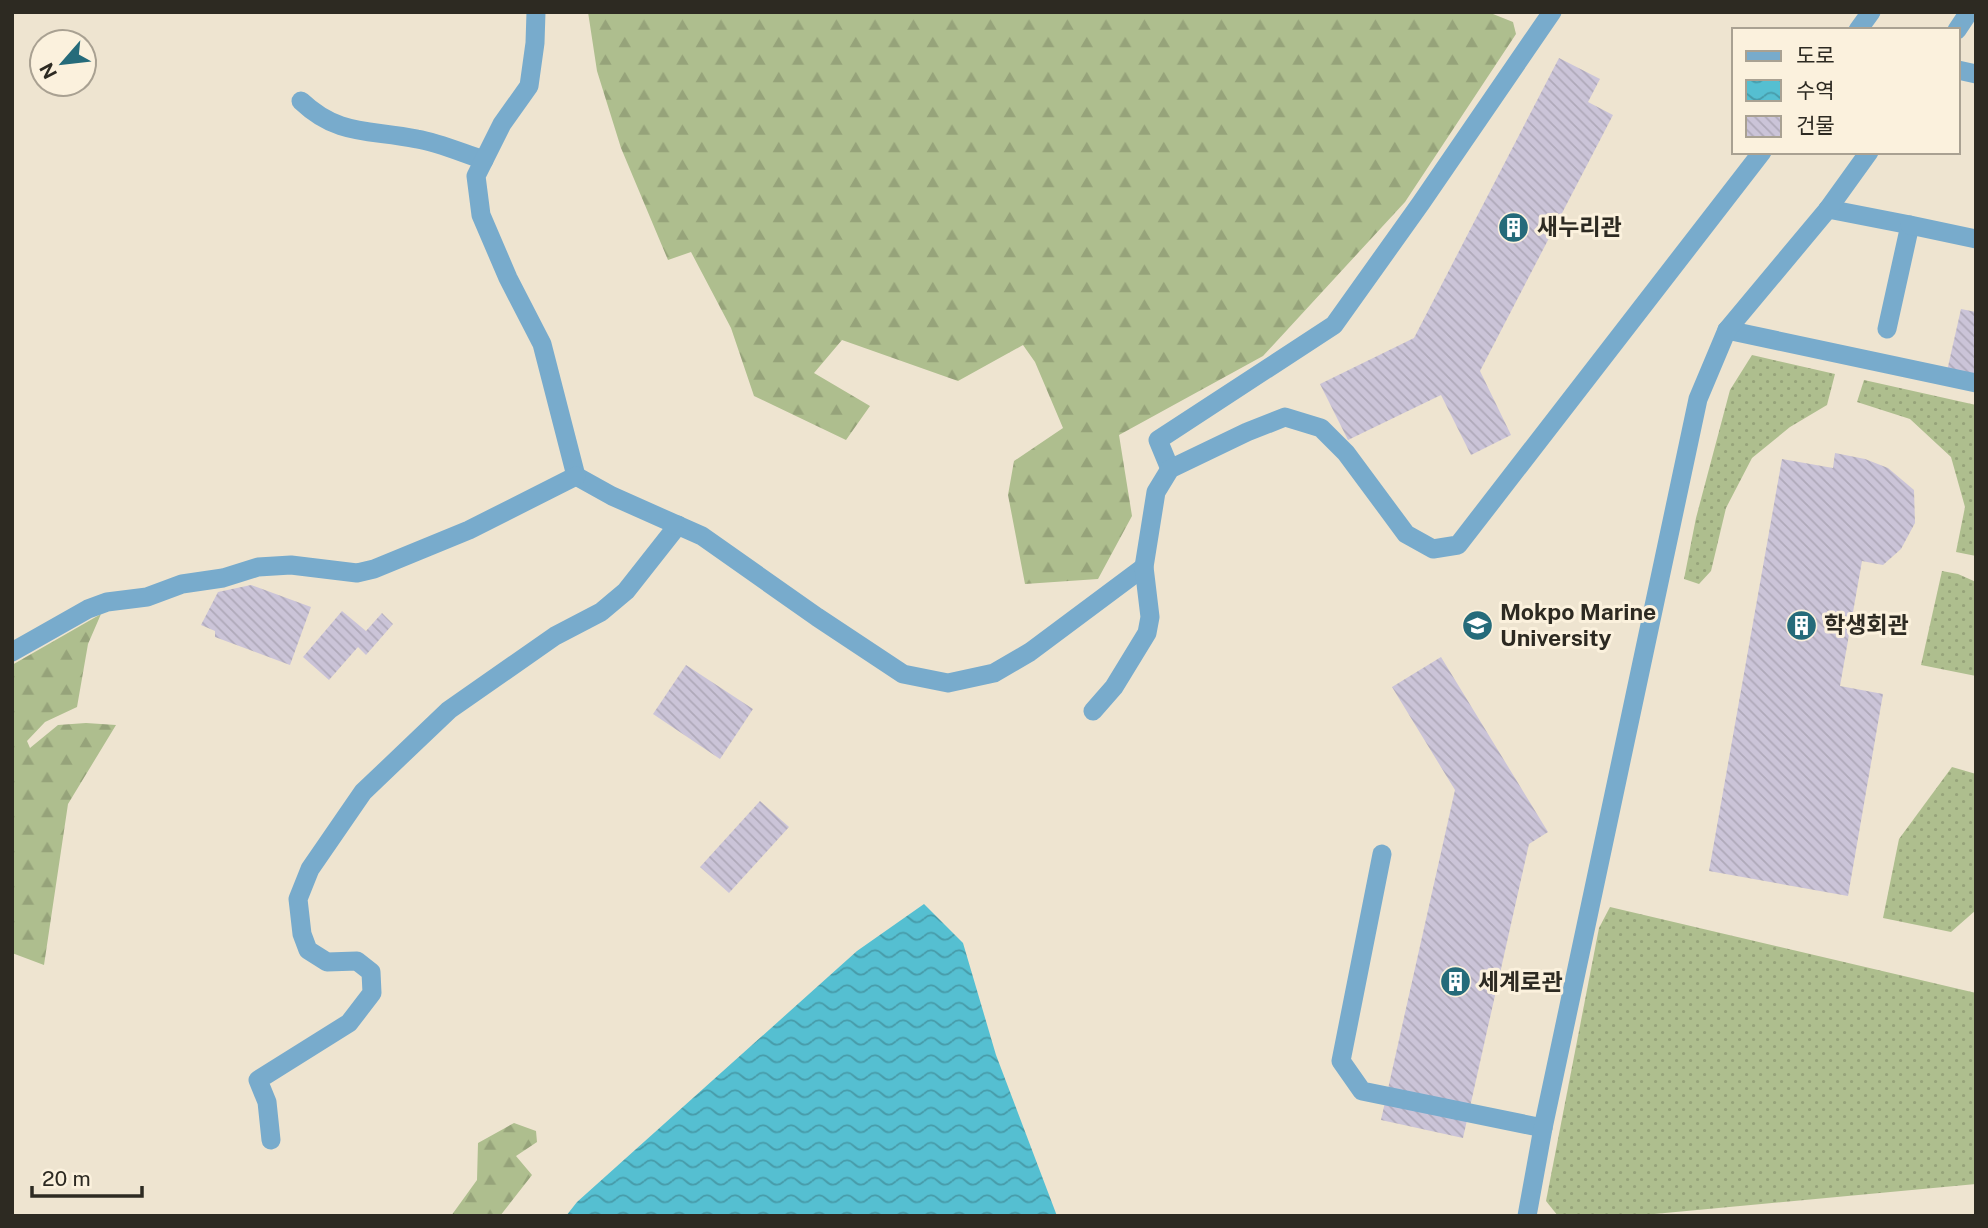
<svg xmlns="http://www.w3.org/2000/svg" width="1988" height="1228" font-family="'Public Sans','Noto Sans KR',sans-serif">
<defs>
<pattern id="grass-dots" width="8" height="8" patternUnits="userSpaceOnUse" patternTransform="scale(1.75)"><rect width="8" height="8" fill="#aebe8e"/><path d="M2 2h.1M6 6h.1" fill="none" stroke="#96a37a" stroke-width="1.8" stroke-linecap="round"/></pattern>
<pattern id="forest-firs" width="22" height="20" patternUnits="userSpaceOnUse" patternTransform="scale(1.75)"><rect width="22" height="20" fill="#aebe8e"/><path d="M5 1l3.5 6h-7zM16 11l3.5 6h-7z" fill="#96a37a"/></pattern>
<pattern id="water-waves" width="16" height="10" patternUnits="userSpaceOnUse" patternTransform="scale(1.75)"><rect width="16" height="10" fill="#55bfd1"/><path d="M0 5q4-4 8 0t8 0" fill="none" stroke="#479ba9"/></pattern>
<pattern id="building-back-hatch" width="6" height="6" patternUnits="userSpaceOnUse" patternTransform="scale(1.75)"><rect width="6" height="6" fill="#cbc4d8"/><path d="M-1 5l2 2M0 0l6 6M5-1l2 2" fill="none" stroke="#afa9b9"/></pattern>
</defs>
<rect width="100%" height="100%" fill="#eee4d0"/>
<g fill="url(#grass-dots)">
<polygon points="1752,355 1835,374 1827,405 1790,427 1752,458 1726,508 1711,571 1699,584 1684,579 1696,518 1730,390"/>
<polygon points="1864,380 1976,405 1976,556 1956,552 1965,507 1951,457 1910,419 1857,402"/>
<polygon points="1942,571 1958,574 1976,582 1976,676 1921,665"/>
<polygon points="1952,767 1976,774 1976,910 1951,932 1883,918 1899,839"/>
<polygon points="1610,907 1976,993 1976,1184 1633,1216 1558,1216 1546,1201 1599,928"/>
</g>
<g fill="url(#forest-firs)">
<polygon points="588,12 1488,12 1513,22 1516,34 1405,202 1263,356 1119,435 1132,516 1098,579 1025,584 1008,495 1014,461 1063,428 1035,362 1023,345 958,381 842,340 814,373 870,406 846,440 754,396 731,328 691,252 668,260 621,148 597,71"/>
<polygon points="101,614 88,644 77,707 45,722 27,741 30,748 58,725 86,723 116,725 68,804 44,965 12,953 12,665"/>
<polygon points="514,1123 536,1131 537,1142 516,1156 532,1175 500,1216 451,1216 477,1180 478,1143"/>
</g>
<polygon fill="url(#water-waves)" points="924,904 963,943 996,1055 1057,1216 566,1216 577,1202 857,951"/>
<g fill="url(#building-back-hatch)">
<polygon points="1559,58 1600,79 1588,102 1613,115 1480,371 1511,435 1471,455 1441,395 1348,440 1320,384 1414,338"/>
<polygon points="1961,309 1976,312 1976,377 1947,371"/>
<polygon points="1835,453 1865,459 1888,468 1914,490 1915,523 1901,549 1883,565 1862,561 1840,686 1883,694 1848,896 1709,871 1782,459 1833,468"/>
<polygon points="251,585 311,607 290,665 215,637 215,631 201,625 218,592"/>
<polygon points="342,611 366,631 382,613 393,624 366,655 358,647 329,680 303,657"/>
<polygon points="1441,657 1548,832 1529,844 1463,1138 1381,1120 1455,790 1392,687"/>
<polygon points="686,665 753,709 720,759 653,714"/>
<polygon points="760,801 789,827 729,893 700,867"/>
</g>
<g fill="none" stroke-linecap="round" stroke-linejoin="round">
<g stroke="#78abcc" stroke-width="19">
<polyline points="1958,70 1976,74"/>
<path d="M301 101C339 137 370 129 417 139 440 143 462 153 484 160"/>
<polyline points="1828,209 1910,225 1887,329"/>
<polyline points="1910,225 1976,239"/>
<polyline points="1727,330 1976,383"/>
<polyline points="1382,854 1341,1061 1362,1091 1543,1128"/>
<polyline points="271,1140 267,1102 258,1080 349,1023 372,993 371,972 357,961 327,962 308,950 302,934 298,899 310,869 363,792 449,710 555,636 601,612 626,591 678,525"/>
</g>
<g stroke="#78abcc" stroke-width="19">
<polyline points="536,12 535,43 529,86 502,124 476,176 481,215 508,278 542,344 576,476"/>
<polyline points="1858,30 1871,12"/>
<polyline points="1957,30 1969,12"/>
<polyline points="1170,469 1158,440 1334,325 1421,203 1552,12"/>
<polyline points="576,476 612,496 702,536 817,617 903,674 948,683 994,673 1030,652 1144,567"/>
<polyline points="12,652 88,609 107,602 147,597 182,584 223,578 258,567 291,565 357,573 374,569 469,530 576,476"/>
<polyline points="1093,711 1114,687 1147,633 1150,617 1144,567 1156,492 1170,469 1247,432 1285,417 1321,428 1346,453 1406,534 1433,549 1458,545 1762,152"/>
<polyline points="1527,1216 1543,1128 1698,399 1727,330 1828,209 1869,152"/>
</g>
</g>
<defs>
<symbol id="building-disc" viewBox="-11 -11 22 22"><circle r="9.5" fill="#256b7a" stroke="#fbf1dd"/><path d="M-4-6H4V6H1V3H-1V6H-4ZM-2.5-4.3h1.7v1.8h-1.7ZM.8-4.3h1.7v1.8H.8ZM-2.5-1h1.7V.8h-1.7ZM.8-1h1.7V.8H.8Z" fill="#fff"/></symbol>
<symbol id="university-disc" viewBox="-11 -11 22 22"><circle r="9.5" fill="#256b7a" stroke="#fbf1dd"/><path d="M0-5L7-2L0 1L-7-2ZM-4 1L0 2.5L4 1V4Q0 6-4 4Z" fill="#fff"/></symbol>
</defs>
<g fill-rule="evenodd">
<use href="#building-disc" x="1496" y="210" width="35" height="35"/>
<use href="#university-disc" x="1460" y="608" width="35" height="35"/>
<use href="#building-disc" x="1784" y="608" width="35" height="35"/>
<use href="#building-disc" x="1438" y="964" width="35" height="35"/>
</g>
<g text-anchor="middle" stroke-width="6" stroke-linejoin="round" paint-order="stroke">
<g font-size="23" font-weight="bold" fill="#2d2a22" stroke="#fbf1dd" text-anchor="start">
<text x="1537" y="235">새누리관</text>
<text x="1500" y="620">Mokpo Marine<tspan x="1500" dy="26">University</tspan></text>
<text x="1824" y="633">학생회관</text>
<text x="1478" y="990">세계로관</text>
</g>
</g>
<rect width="1988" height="1228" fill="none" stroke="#2d2a22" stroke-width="28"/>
<rect x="1732" y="28" width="228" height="126" fill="#fbf1dd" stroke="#a9a192" stroke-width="2"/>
<rect x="1746" y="51" width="35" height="10" fill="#78abcc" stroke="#a9a192" stroke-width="2"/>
<text x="1796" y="63" font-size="21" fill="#2d2a22">도로</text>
<rect x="1746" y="80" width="35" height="21" fill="url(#water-waves)" stroke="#a9a192" stroke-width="2"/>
<text x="1796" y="98" font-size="21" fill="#2d2a22">수역</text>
<rect x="1746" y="116" width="35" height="21" fill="url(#building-back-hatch)" stroke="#a9a192" stroke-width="2"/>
<text x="1796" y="133" font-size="21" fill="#2d2a22">건물</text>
<g transform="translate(63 63) rotate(242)"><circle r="33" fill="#fbf1dd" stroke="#a9a192" stroke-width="2"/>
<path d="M0-5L12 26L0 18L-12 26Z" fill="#256b7a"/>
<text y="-10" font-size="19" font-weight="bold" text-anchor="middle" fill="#2d2a22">N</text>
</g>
<path d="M32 1186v10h110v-10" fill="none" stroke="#2d2a22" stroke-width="3.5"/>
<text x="42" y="1186" font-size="21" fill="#2d2a22" stroke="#fbf1dd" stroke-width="5" paint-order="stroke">20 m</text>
</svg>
